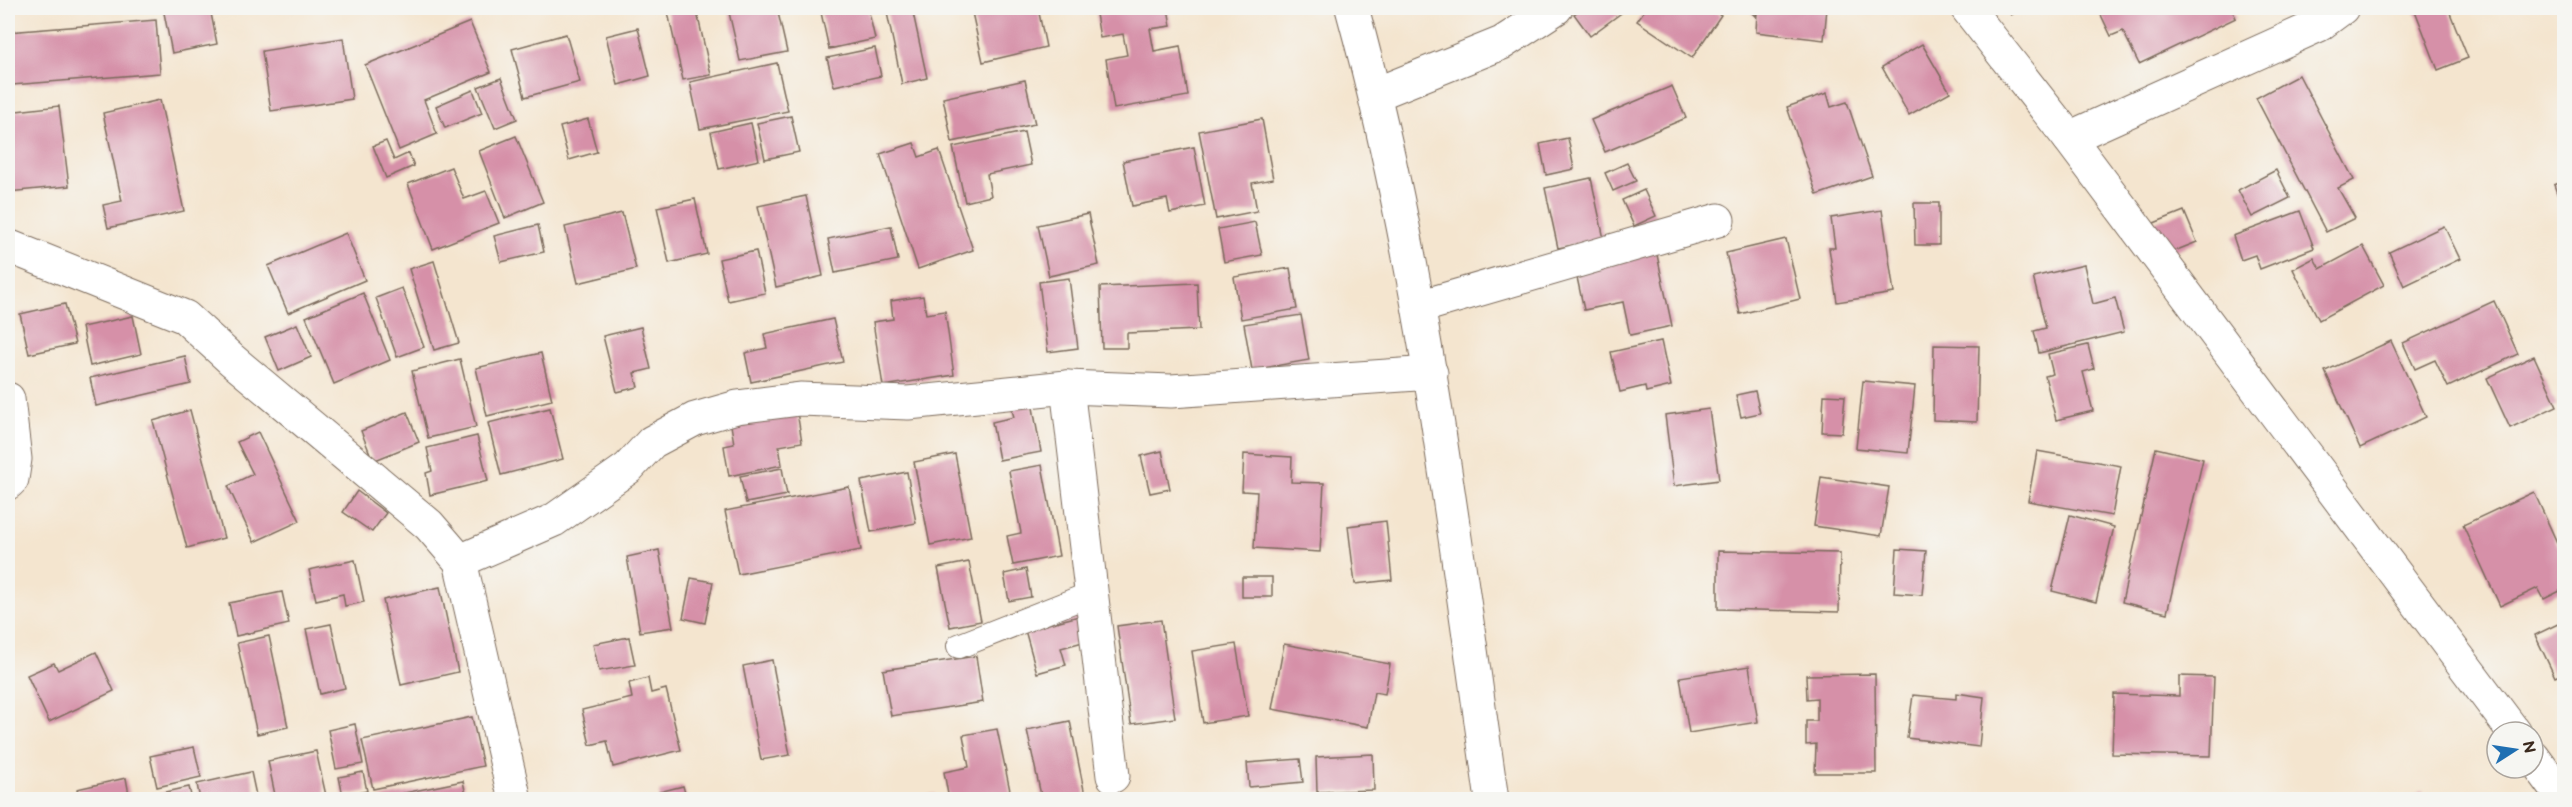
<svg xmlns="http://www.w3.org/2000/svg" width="2572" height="807" font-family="'Balsamiq Sans',sans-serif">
<rect width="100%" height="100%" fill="#f6f6f2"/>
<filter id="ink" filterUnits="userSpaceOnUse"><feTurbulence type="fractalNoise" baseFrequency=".0167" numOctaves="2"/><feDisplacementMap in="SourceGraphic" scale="12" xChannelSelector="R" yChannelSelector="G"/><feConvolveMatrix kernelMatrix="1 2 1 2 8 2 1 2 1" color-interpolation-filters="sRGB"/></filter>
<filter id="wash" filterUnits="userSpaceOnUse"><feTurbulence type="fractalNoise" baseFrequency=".008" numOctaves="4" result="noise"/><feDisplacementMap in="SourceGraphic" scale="24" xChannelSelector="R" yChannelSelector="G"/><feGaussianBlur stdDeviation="1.35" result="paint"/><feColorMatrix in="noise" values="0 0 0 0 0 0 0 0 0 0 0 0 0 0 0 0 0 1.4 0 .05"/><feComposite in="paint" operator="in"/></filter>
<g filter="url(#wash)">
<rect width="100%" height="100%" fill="#f4e5cf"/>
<g id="blocks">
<g fill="#d690a8">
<polygon points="163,8 210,8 217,44 172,53"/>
<polygon points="667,8 696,8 711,75 683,80"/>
<polygon points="728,8 777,8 787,52 740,61"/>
<polygon points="820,8 868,8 875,39 829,49"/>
<polygon points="886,8 912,8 927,78 902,84"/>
<polygon points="971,8 1038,8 1046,47 983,62"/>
<polygon points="1134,8 1168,8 1171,26 1150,29 1154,51 1180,46 1188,96 1114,109 1106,59 1127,55 1123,34 1100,38 1096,14"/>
<polygon points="1583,8 1628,8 1590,36 1574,14"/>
<polygon points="1646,8 1710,8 1721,15 1692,58 1637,21"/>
<polygon points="1747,8 1827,8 1824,40 1756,32 1757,13 1755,16"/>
<polygon points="2006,8 2023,8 2011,15"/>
<polygon points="2112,8 2231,8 2236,18 2139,64 2123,31 2111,36 2100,13"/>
<polygon points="2414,8 2448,8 2468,58 2438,70"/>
<polygon points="156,20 160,73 12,85 8,32"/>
<polygon points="470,22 491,72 424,100 437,134 399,150 365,65"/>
<polygon points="638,28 650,76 618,85 606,36"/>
<polygon points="566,34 580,82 525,97 512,49"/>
<polygon points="343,38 352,99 271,111 262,51"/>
<polygon points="1922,44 1950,92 1909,115 1882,67"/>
<polygon points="875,48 881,76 834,86 827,58"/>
<polygon points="777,63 788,111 700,129 690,82"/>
<polygon points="2299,75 2354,180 2338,188 2355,218 2326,232 2256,98"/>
<polygon points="501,78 517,119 495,128 478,87"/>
<polygon points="1025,80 1035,124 952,142 943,98"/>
<polygon points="1672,86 1686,118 1605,152 1591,120"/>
<polygon points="473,90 482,113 445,128 436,106"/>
<polygon points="1827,93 1831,107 1847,102 1872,176 1817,195 1787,107"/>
<polygon points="160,100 184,211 108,228 103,205 122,201 103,113"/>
<polygon points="59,106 69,186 8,192 8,112"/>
<polygon points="791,116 799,152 765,159 757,123"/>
<polygon points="588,119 597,152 569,160 560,127"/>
<polygon points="1262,119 1273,179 1252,183 1257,211 1216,219 1199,131"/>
<polygon points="751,123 759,160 719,169 711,132"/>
<polygon points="1024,132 1031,165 987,174 991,196 965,202 953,147"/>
<polygon points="516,136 543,202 505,218 479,151"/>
<polygon points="1568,138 1574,169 1546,175 1540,144"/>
<polygon points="386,141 394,160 409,153 414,166 386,178 373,146"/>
<polygon points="914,143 919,157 939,150 973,250 918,269 880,154"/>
<polygon points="1194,147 1205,206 1170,213 1167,199 1132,206 1123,161"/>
<polygon points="1627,163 1636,181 1613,191 1605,173"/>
<polygon points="451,167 464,199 486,191 499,223 433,249 408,184"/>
<polygon points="2276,170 2290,198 2252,217 2238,190"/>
<polygon points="1591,178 1604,239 1558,248 1545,188"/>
<polygon points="2564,181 2564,212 2554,185"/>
<polygon points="1644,190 1656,216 1634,226 1622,200"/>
<polygon points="806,196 823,276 776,287 758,206"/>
<polygon points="695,199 707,254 669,263 657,207"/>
<polygon points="1914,203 1939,203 1939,245 1915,245"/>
<polygon points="1882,210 1894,293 1837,302 1829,248 1835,248 1831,218"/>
<polygon points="2184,211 2197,242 2167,254 2154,223"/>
<polygon points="2300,211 2314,248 2260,269 2255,255 2241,260 2233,236"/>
<polygon points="622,213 636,269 578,283 565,227"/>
<polygon points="1088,214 1099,265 1049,276 1038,225"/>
<polygon points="1255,222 1262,255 1224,262 1218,229"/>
<polygon points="538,225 544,252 501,262 494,236"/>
<polygon points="891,226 898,260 835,273 828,239"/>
<polygon points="2444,226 2460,259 2404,286 2389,252"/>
<polygon points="346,233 365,280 288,313 268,266"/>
<polygon points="1786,239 1800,299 1740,314 1726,253"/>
<polygon points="2363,246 2384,285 2319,320 2293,269 2314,258 2320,269"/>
<polygon points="1656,250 1672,326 1630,335 1623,302 1584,310 1575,268"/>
<polygon points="756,251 765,293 728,301 719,259"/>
<polygon points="434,261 459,343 434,350 409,269"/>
<polygon points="2084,265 2093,304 2115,298 2124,332 2039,353 2034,331 2046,328 2033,277"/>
<polygon points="1290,268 1297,309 1241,319 1234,277"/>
<polygon points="1069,278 1078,348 1048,352 1039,282"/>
<polygon points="1197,283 1199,330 1127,333 1127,348 1102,348 1100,287"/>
<polygon points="402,288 424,347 397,357 376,298"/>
<polygon points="363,293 390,360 334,384 306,317"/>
<polygon points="923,296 926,314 945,311 954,375 883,386 873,322 893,319 891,301"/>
<polygon points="2494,301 2518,354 2448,387 2435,360 2415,369 2403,343"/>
<polygon points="65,304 75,344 29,354 20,314"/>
<polygon points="1301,315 1309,360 1252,370 1244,324"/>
<polygon points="133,316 141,354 90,366 82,327"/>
<polygon points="833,319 843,362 751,382 745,353 767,348 764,334"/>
<polygon points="297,324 311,357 279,371 265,337"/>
<polygon points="641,327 651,369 634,373 638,387 617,392 603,336"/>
<polygon points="1661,341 1671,386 1646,392 1645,386 1620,392 1611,352"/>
<polygon points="2391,341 2426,417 2360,448 2325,371"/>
<polygon points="1934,345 1979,346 1977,422 1933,420"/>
<polygon points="2088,345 2094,369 2083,372 2093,411 2056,420 2045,376 2053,374 2048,354"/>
<polygon points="541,353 552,400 487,416 476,368"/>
<polygon points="185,356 191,384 96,406 90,378"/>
<polygon points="2534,356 2557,406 2510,428 2487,378"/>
<polygon points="460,359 476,427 428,438 412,371"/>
<polygon points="1863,381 1915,386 1908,453 1856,448"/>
<polygon points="1755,391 1760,413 1741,417 1736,395"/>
<polygon points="1824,395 1845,396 1842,433 1822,432"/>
<polygon points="1032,402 1041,452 999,460 992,422 1014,417 1011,407"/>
<polygon points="550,408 563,459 501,475 488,423"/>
<polygon points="1709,409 1719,480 1674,486 1665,415"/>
<polygon points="190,410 224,538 187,548 153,421"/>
<polygon points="407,412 419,442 373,461 361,431"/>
<polygon points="797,412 802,442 779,446 782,465 729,476 724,446 734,444 731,425"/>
<polygon points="258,432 300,521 254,542 228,486 253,474 237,442"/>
<polygon points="477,436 488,481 430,495 426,473 432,471 427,448"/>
<polygon points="2156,448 2203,459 2167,613 2122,602"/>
<polygon points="1162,451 1170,489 1150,493 1141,456"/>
<polygon points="2037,451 2121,466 2112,516 2028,501"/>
<polygon points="955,454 971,537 930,545 914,462"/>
<polygon points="1244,454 1292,457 1291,482 1324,483 1320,552 1254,548 1257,492 1242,491"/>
<polygon points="1042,465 1059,556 1013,565 1007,536 1021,533 1009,471"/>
<polygon points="782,468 787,495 746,503 740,476"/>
<polygon points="907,472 916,523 871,532 861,481"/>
<polygon points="1821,477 1889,487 1881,536 1814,526"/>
<polygon points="849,487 861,550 738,574 725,511"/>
<polygon points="357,491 386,513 372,532 343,512"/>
<polygon points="2534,492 2564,558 2564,589 2544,599 2538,588 2500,606 2463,525"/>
<polygon points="2070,515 2114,527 2096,602 2052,591"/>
<polygon points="1386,521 1392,580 1355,584 1348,526"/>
<polygon points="1897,549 1926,551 1922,595 1894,593"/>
<polygon points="659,550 673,627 640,632 627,557"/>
<polygon points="1718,551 1840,553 1839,612 1718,609"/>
<polygon points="355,560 364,602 345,606 343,594 316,600 309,570"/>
<polygon points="969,562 981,621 950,627 938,568"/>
<polygon points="1026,569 1031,597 1009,601 1004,574"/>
<rect x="1242" y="577" width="30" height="20"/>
<polygon points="691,578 713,582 705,623 683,618"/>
<polygon points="440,587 458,672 401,685 383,600"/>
<polygon points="282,592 289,624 236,636 229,603"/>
<polygon points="1083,615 1090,640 1061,648 1066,665 1037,673 1025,630"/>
<polygon points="1161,620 1175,718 1131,724 1117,626"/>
<polygon points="2564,621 2564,673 2555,677 2535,635"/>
<polygon points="331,624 345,688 320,694 306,629"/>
<polygon points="269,636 288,727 257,734 237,643"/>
<polygon points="629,637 635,665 599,671 593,644"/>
<polygon points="1236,644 1248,716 1203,723 1192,651"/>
<polygon points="1284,644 1390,664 1385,694 1374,692 1368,727 1272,709"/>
<polygon points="96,652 114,691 49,722 27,675 54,663 58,670"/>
<polygon points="976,656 983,702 891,716 883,670"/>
<polygon points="772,660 790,755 761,760 743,666"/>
<polygon points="1749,666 1758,722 1689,733 1680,677"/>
<polygon points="1875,674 1876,773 1815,773 1816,744 1806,745 1806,721 1817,721 1817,698 1807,699 1806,675"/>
<polygon points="2179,676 2214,677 2211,756 2112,754 2114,694 2179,696"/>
<polygon points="648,678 651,693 666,689 681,750 613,767 607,741 590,745 582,710 632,698 629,683"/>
<polygon points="1956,693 1984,697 1979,747 1907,738 1913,695 1956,699"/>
<polygon points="472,717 483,766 373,789 362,740"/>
<polygon points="1070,721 1085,795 1066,800 1042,800 1027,730"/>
<polygon points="355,724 363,764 336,769 328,730"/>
<polygon points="997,729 1012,800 949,800 944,772 969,767 963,735"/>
<polygon points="194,747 201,777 157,787 150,756"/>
<polygon points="316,751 327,800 276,800 268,761"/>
<polygon points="1373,754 1374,790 1317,792 1316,757"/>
<polygon points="1300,759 1303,782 1249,787 1247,763"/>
<polygon points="251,772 257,800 200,800 197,784"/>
<polygon points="363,772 367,791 343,796 339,777"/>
<polygon points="126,778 130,800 79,800 77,789"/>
<polygon points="463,781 467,800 380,800 380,798"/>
<polygon points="683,786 687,800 660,800 659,792"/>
<polygon points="189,787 192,800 159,800 157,794"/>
<polygon points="2422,792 2426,800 2409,800"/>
<polygon points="935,794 935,800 901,800 900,798"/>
</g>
</g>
</g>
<g filter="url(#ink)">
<use href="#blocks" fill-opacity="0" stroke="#7c6b5c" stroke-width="1.5"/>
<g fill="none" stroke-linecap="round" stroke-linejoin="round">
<defs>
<polyline id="lane" points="959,646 1093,593"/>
<g id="street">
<path d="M1352 8C1423 267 1454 534 1492 800"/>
<polyline points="1967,8 2069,138 2514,732"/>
<polyline points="1376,94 1502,43 1556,8"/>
<polyline points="2069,138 2319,25 2342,8"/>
<polyline points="8,246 185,317 232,360 429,525 460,561 515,800"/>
<polyline points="1419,307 1718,220"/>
<polyline points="1067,387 1113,776"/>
<polyline points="8,399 15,459 12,479 8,483"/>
<polyline points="460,561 554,520 628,468 652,442 695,419 737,407 800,399 908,403 1067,387 1171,391 1431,373"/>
<polyline points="2533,757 2564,799"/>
</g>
</defs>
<use href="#lane" stroke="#7c6b5c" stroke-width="26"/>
<use href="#street" stroke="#7c6b5c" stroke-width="35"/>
<use href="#lane" stroke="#fff" stroke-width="24"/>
<use href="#street" stroke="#fff" stroke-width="33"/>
</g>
</g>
<rect width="2572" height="807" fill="none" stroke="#f6f6f2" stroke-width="30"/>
<g transform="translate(2515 750) rotate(78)"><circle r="28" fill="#f6f6f2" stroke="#aba49d" stroke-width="1.5"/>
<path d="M0-4.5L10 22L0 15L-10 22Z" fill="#1f6fb2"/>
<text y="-9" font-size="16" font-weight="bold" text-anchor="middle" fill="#3b2a1e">N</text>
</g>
</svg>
